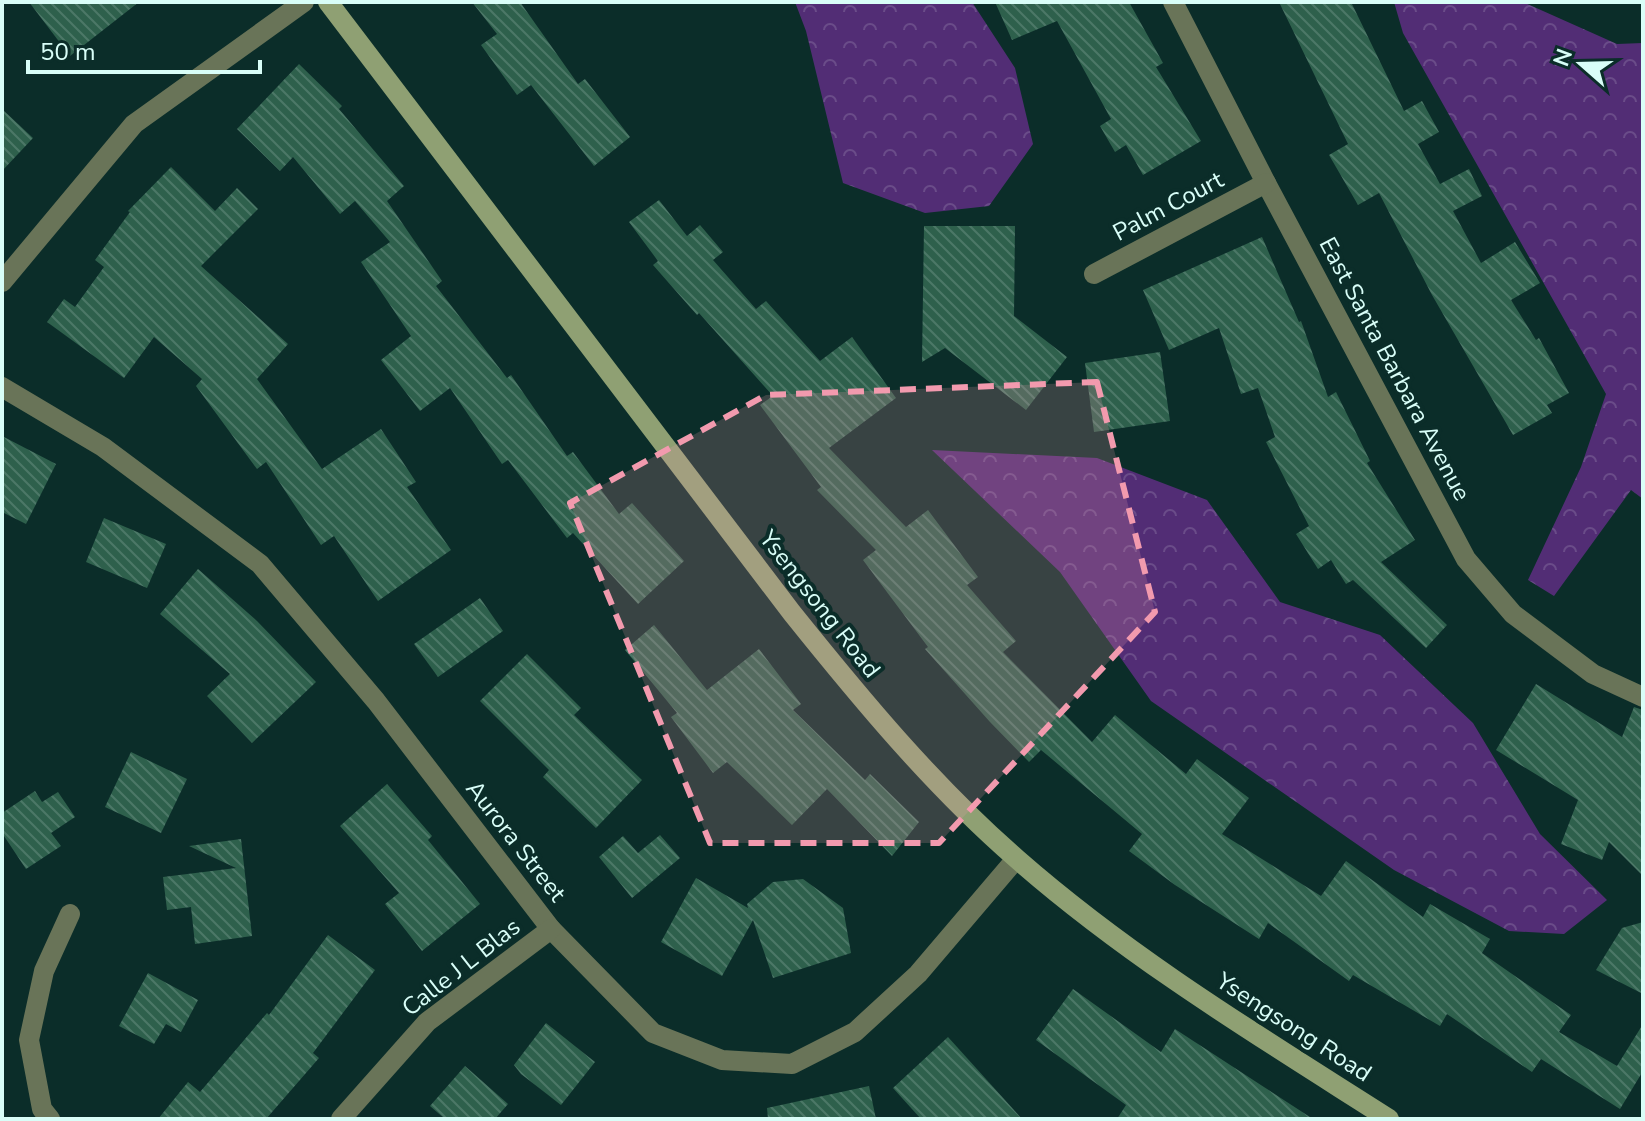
<svg xmlns="http://www.w3.org/2000/svg" width="1645" height="1121" font-family="'Nunito Sans',sans-serif">
<defs>
<pattern id="forest-crowns" width="20" height="18" patternUnits="userSpaceOnUse" patternTransform="scale(2)"><rect width="20" height="18" fill="#522d75"/><path d="M2 6a3 3 0 1 1 6 0M12 15a3 3 0 1 1 6 0" fill="none" stroke="#6a4c89"/></pattern>
<pattern id="building-back-hatch" width="6" height="6" patternUnits="userSpaceOnUse" patternTransform="scale(2)"><rect width="6" height="6" fill="#2e604c"/><path d="M-1 5l2 2M0 0l6 6M5-1l2 2" fill="none" stroke="#4c7867"/></pattern>
</defs>
<rect width="100%" height="100%" fill="#0b2d29"/>
<g fill="url(#forest-crowns)">
<polygon points="795,2 972,2 1015,68 1033,144 989,206 925,213 843,183 806,31"/>
<polygon points="1394,2 1523,2 1617,44 1643,43 1643,499 1631,490 1554,596 1528,580 1581,467 1606,394 1403,33"/>
<polygon points="932,450 1097,458 1207,500 1280,602 1380,635 1473,723 1540,834 1607,900 1564,934 1509,931 1394,870 1151,701 1060,572"/>
</g>
<g fill="url(#building-back-hatch)">
<polygon points="29,2 139,2 70,56"/>
<polygon points="472,2 520,2 578,84 585,79 630,137 594,166 531,85 517,95 481,45 497,34"/>
<polygon points="995,2 1129,2 1163,63 1156,67 1201,141 1143,175 1126,145 1115,152 1100,126 1111,119 1057,21 1012,40"/>
<polygon points="1279,2 1351,2 1404,111 1422,101 1439,132 1418,144 1440,184 1469,169 1482,196 1453,211 1481,263 1515,242 1540,283 1511,300 1536,340 1539,338 1569,393 1547,405 1552,413 1513,435 1432,295 1379,193 1358,205 1329,155 1348,144"/>
<polygon points="299,64 342,106 339,109 404,186 387,201 442,281 436,286 507,378 511,375 567,456 573,452 619,514 632,503 684,561 638,604 573,533 567,538 508,460 502,464 450,388 420,411 381,360 411,336 361,262 390,242 355,201 340,214 293,157 280,171 237,129"/>
<polygon points="2,109 33,138 2,171"/>
<polygon points="171,167 215,211 237,188 258,209 201,266 288,344 257,379 322,469 381,429 416,482 407,487 451,550 378,601 334,536 321,545 266,462 257,469 196,386 202,379 154,337 124,378 47,322 64,299 75,307 104,267 95,260 130,212 128,211"/>
<polygon points="659,200 687,236 700,225 723,252 713,260 756,309 766,301 820,361 852,337 896,398 829,448 906,527 928,510 978,577 967,585 1016,641 1003,652 1092,742 1115,715 1186,774 1197,759 1249,798 1222,834 1321,896 1346,861 1423,917 1430,904 1490,939 1482,953 1571,1015 1559,1032 1617,1066 1643,1024 1643,1071 1620,1109 1541,1059 1532,1072 1447,1014 1440,1026 1353,975 1349,981 1268,923 1259,939 1175,885 1129,851 1142,834 1041,750 1029,762 990,722 925,649 928,647 863,560 876,550 817,490 821,487 760,405 773,396 699,313 697,315 653,265 658,261 629,222"/>
<polygon points="924,226 1015,226 1014,316 1067,357 1026,410 945,348 922,362"/>
<polygon points="1262,237 1299,322 1301,321 1328,397 1336,392 1370,461 1367,463 1415,540 1381,562 1447,625 1426,648 1353,580 1346,584 1331,560 1318,569 1296,534 1309,526 1266,442 1275,437 1258,388 1241,394 1219,328 1169,350 1143,290"/>
<polygon points="1160,352 1170,421 1094,432 1085,363"/>
<polygon points="2,436 56,464 26,524 2,512"/>
<polygon points="104,518 166,544 147,588 86,562"/>
<polygon points="198,569 257,621 316,682 252,743 207,696 230,674 160,614"/>
<polygon points="480,598 503,631 438,677 414,644"/>
<polygon points="654,625 707,690 759,649 801,704 793,710 865,780 870,774 919,822 892,856 827,789 792,825 727,762 713,773 671,717 677,713 625,650"/>
<polygon points="527,654 581,708 574,715 642,780 596,828 543,777 549,770 480,701"/>
<polygon points="1536,684 1622,737 1634,707 1643,710 1643,876 1609,842 1602,860 1561,844 1578,800 1496,750"/>
<polygon points="131,752 187,779 161,833 105,807"/>
<polygon points="387,784 432,836 428,840 480,904 422,951 385,904 399,893 340,826"/>
<polygon points="35,791 42,802 58,792 75,817 51,833 61,846 26,869 2,833 2,813"/>
<polygon points="660,835 680,858 632,898 599,857 623,836 638,853"/>
<polygon points="241,839 252,936 195,944 191,907 167,910 163,877 236,868 189,846"/>
<polygon points="696,878 748,908 747,904 773,882 803,879 843,908 851,953 773,978 753,920 722,976 661,942"/>
<polygon points="1643,922 1643,994 1596,970 1622,928"/>
<polygon points="328,935 375,970 313,1053 319,1058 266,1119 158,1119 188,1082 200,1092 267,1013 269,1015"/>
<polygon points="148,973 198,1000 181,1032 166,1024 154,1044 119,1026"/>
<polygon points="1073,989 1161,1052 1175,1029 1313,1119 1117,1119 1126,1105 1036,1040"/>
<polygon points="546,1023 595,1062 561,1105 521,1074 514,1065"/>
<polygon points="948,1037 1022,1119 921,1119 893,1088"/>
<polygon points="465,1066 508,1104 495,1119 445,1119 430,1106"/>
<polygon points="869,1086 876,1119 768,1119 767,1108"/>
</g>
<g fill="none" stroke-linecap="round" stroke-linejoin="round">
<g stroke="#697458" stroke-width="20">
<polyline points="1173,2 1266,183 1466,559 1513,614 1593,674 1643,697"/>
<polyline points="1094,274 1266,183"/>
<polyline points="2,282 134,124 304,2"/>
<polyline points="2,387 103,447 260,564 376,701 551,929 653,1033 722,1060 792,1064 855,1032 918,974 1016,859"/>
<polyline points="50,1119 42,1109 29,1040 44,971 70,914"/>
<polyline points="341,1119 427,1022 551,929"/>
</g>
<path stroke="#8fa073" stroke-width="20" d="M328 2 792 613C861 699 933 786 1017 859 1131 959 1262 1038 1389 1119"/>
</g>
<path fill="#f29aae" fill-opacity="0.2" stroke="#f29aae" stroke-width="6" stroke-dasharray="16 10" stroke-linejoin="round" d="M1097 382 1155 612 939 843H710L570 503 766 395Z"/>
<g text-anchor="middle" stroke-width="8" stroke-linejoin="round" paint-order="stroke">
<g font-size="24" fill="#d9fef8" stroke="#0b2d29">
<text transform="translate(1168 206) rotate(-28)" y="8">Palm Court</text>
<text transform="translate(1395 369) rotate(62)" y="8">East Santa Barbara Avenue</text>
<text transform="translate(820 604) rotate(52)" y="8">Ysengsong Road</text>
<text transform="translate(516 841) rotate(52)" y="8">Aurora Street</text>
<text transform="translate(461 967) rotate(-38)" y="8">Calle J L Blas</text>
<text transform="translate(1294 1027) rotate(33)" y="8">Ysengsong Road</text>
</g>
</g>
<rect width="1645" height="1121" fill="none" stroke="#d9fef8" stroke-width="8"/>
<g transform="translate(1581 64) rotate(290)" stroke="#0b2d29" stroke-width="6" paint-order="stroke">
<path d="M0-6L14 30L0 20L-14 30Z" fill="#d9fef8"/>
<text y="-12" font-size="22" font-weight="bold" text-anchor="middle" fill="#d9fef8">N</text>
</g>
<path d="M28 60v12h232v-12" fill="none" stroke="#d9fef8" stroke-width="4"/>
<text x="40" y="60" font-size="24" fill="#d9fef8" stroke="#0b2d29" stroke-width="6" paint-order="stroke">50 m</text>
</svg>
